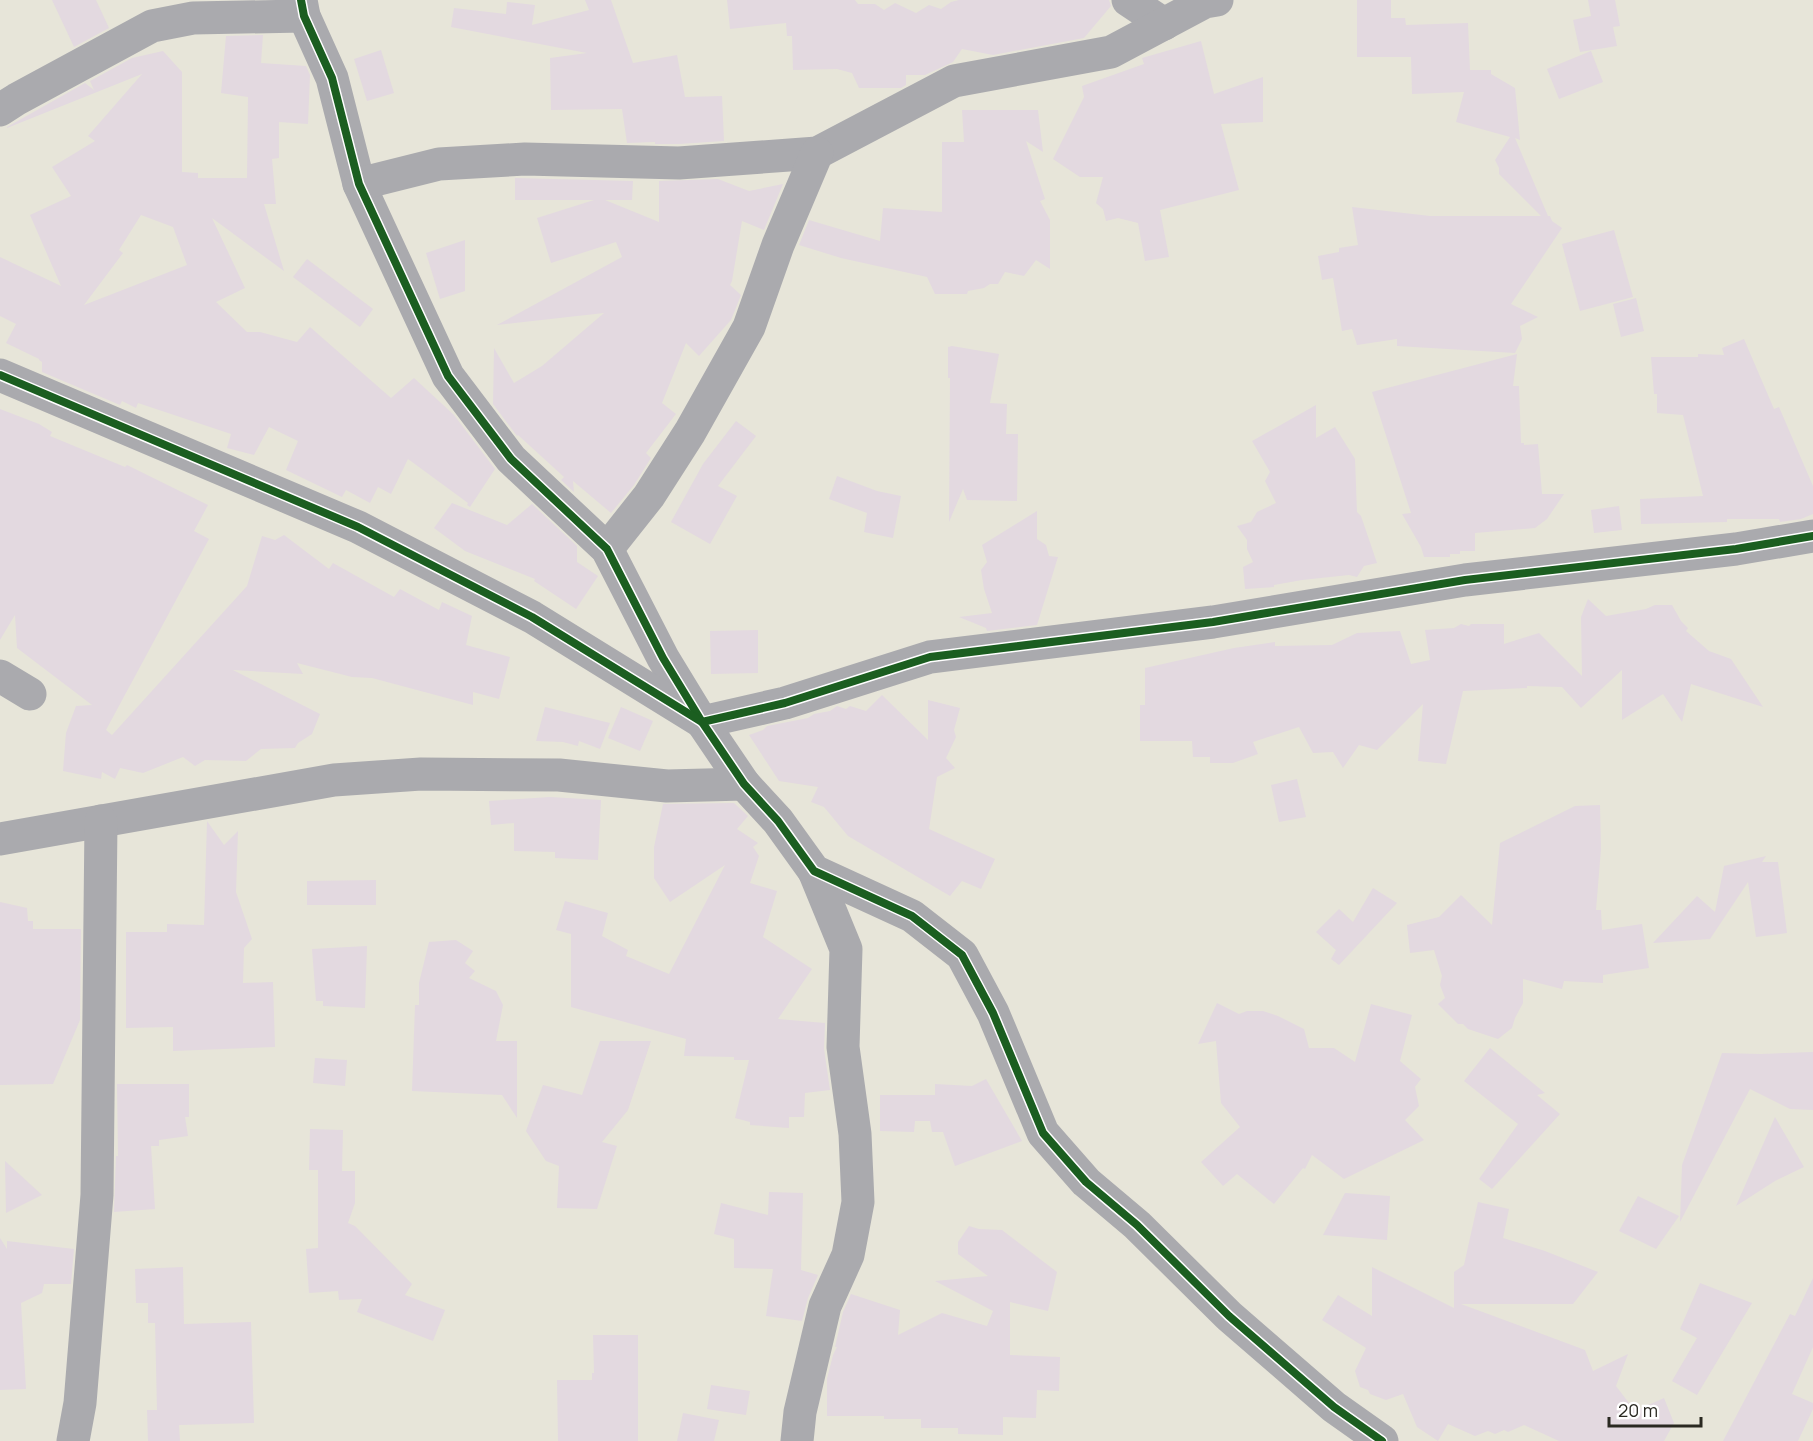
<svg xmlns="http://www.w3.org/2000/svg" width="1813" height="1441" font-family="Manrope,sans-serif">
<rect width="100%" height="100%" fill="#e7e5d9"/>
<g fill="#e3d9e0" fill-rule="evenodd">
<polygon points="52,0 96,0 109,28 74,47"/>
<polygon points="585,0 611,0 633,63 677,55 685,97 722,96 724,141 679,144 655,144 655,142 627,143 622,109 551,110 550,58 587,53 451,27 454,8 506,14 507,2 535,5 532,25 589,10"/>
<polygon points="727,0 855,0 858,4 875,4 884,10 895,3 916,13 929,5 941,9 951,2 959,0 1109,0 1111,6 1084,38 993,55 962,49 953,62 925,75 906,75 906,85 901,88 859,88 852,73 837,69 793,70 792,36 787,36 786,23 730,29"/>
<polygon points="1357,0 1391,0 1391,18 1405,18 1406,25 1468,23 1470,70 1491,70 1491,74 1515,88 1520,140 1515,138 1548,216 1550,216 1552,221 1562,228 1511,304 1538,317 1520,326 1522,339 1515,353 1397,346 1397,339 1357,345 1352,329 1342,331 1333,278 1322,280 1318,256 1339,252 1339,248 1358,245 1352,207 1430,216 1541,216 1499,174 1499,168 1495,160 1510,137 1456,122 1464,92 1412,94 1411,57 1357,57"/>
<polygon points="1588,0 1615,0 1620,26 1613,27 1617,46 1580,52 1573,20 1591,16"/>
<path d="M263 35 261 63 306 66 310 75 308 124 279 122V158L272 159 276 204H264L284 271 212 218 245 288 216 302 247 332H260L297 342 310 327 391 398 414 378 454 415 495 469 470 507 467 505 468 503 408 459 391 494 378 487 370 503 346 490 342 497 286 470 298 441 269 427 254 455 227 448 231 434 138 403 136 408 122 401 120 405 42 372V362L39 360V359L6 343 16 324 0 316V257L61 286 30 215 71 196 52 167 95 141 88 136 142 74 7 128V127L85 83 94 90 90 81 132 58 163 51 182 72V172L198 173V178H247L248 97 221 93 226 36ZM141 215 173 227 187 265 84 305 123 253 119 250Z"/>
<polygon points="1201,41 1214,94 1263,77 1263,122 1221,124 1239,190 1160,210 1169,257 1145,261 1138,223 1118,218 1106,221 1103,209 1096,203 1103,177 1080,177 1053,159 1084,97 1082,86 1144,64 1142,58"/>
<polygon points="381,50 394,93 367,101 354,59"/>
<polygon points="1591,51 1603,82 1559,99 1547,69"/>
<polygon points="962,110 1038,110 1043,152 1026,141 1045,199 1040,201 1050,220 1050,269 1036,260 1024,276 1005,272 998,284 990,284 984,288 968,291 967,294 935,294 927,277 841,258 799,245 809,220 880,241 883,208 942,212 942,142 964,142"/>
<polygon points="515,178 633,181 632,200 605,200 659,222 659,181 718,179 749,191 783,184 764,230 742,221 732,281 730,285 741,295 731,320 699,356 686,343 662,403 676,414 646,453 651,458 634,485 611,513 573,481 574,492 561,480 564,477 518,435 517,436 493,404 494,348 514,383 542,366 604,313 497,325 622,257 616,242 551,263 537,218 594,200 515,200"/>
<polygon points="1614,230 1633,297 1580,311 1562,244"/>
<polygon points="465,240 465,291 440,299 426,253"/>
<polygon points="307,259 373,309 360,327 293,277"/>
<polygon points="1636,298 1644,331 1621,337 1613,304"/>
<polygon points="1744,339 1774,409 1779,407 1813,486 1813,514 1801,519 1780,522 1779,519 1727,519 1727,522 1641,524 1640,499 1703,496 1683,415 1657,413 1657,394 1654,394 1651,357 1698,357 1698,354 1724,355 1722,348"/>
<polygon points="952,346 999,354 990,403 1007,404 1006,434 1018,434 1017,501 967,500 963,489 949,522 950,378 948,378 948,347"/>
<polygon points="1517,354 1513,386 1519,386 1521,443 1524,443 1524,445 1538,444 1542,494 1564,494 1547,519 1535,528 1475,533 1475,551 1460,551 1460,554 1450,554 1450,557 1424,557 1421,547 1402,514 1411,513 1372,392"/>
<polygon points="1316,405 1316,438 1335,427 1355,459 1357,512 1361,516 1377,563 1364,566 1357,577 1349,575 1302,580 1274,585 1274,587 1245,589 1243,567 1253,562 1247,549 1247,540 1237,526 1251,522 1257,512 1276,503 1265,481 1270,472 1252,441"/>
<polygon points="0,409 39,424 52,432 50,436 125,467 127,465 208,505 194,531 209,539 106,730 112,735 247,586 262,536 275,540 284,535 329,569 333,563 394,597 400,589 439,610 442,602 472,616 466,645 510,657 499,699 473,692 473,705 372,678 352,677 297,663 303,674 233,670 320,714 312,734 298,743 295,748 261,749 246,761 205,760 195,766 183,757 143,773 120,768 115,779 102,772 101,779 63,771 66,733 76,706 92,705 17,648 15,615 0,640"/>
<polygon points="736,421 756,436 718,486 737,496 710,544 671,522 703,464"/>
<polygon points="837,476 877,491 901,496 893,538 864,532 867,513 829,499"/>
<polygon points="452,503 507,525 532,504 577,546 577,562 598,576 576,609 534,581 535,579 465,551 434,528"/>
<polygon points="1619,506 1622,530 1594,533 1591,510"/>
<polygon points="1037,511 1037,539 1046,545 1049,556 1058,557 1037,625 987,631 986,628 959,617 992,613 984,589 981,570 987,562 982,545"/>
<polygon points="1588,599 1606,616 1646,609 1655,605 1672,605 1681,621 1688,628 1686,631 1709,651 1731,659 1763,707 1691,684 1682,722 1663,694 1622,720 1622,670 1581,708 1562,687 1527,686 1527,688 1463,691 1446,764 1418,761 1423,704 1377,750 1359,745 1343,768 1333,752 1313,753 1299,727 1253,742 1258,754 1233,763 1210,763 1210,757 1193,757 1192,741 1140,741 1140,705 1145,705 1145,668 1234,648 1275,642 1275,646 1332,645 1357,633 1400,631 1411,664 1430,660 1425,630 1454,628 1461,624 1469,626 1471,624 1504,624 1504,644 1539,633 1582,676 1581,617"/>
<polygon points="758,630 758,673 711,674 710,631"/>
<polygon points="882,695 928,740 928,700 960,708 954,730 956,737 946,758 955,768 937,777 929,829 995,859 981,889 962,881 950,896 848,836 824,807 811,802 818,787 779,781 749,735 763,730 767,726 808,718 814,714 830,711 837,706 846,709 850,706 866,711"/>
<polygon points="545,707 610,723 600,749 579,741 578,746 563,742 536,741"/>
<polygon points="621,707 653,721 640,751 608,738"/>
<polygon points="1297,779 1306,817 1279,822 1271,785"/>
<polygon points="550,797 601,800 598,860 555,858 555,852 514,851 514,823 491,825 489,801"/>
<polygon points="734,803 748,816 737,829 758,843 753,847 759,856 750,883 777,891 763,937 812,969 778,1019 825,1023 824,1049 830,1090 805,1093 804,1117 789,1117 789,1128 750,1125 750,1122 735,1118 749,1060 734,1060 734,1057 684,1056 686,1039 571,1007 571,934 556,930 565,901 608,913 602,936 628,950 626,956 669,974 725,865 670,902 654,878 654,847 663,804"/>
<polygon points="1600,805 1601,849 1596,910 1601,910 1602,930 1642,924 1649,968 1603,975 1603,983 1564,981 1562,989 1523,979 1523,1003 1515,1018 1512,1028 1498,1039 1468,1029 1463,1024 1458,1024 1438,1004 1445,998 1440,985 1442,976 1434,950 1410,953 1407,925 1439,917 1461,895 1492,925 1500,843 1575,806"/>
<polygon points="207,821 224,845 238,831 236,892 252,939 244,948 243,983 273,982 275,1047 173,1051 173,1027 126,1028 126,932 167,932 167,924 204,925"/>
<polygon points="1766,856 1762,862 1778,862 1787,933 1756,937 1748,882 1710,939 1653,943 1697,896 1715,912 1724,866"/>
<polygon points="376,880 376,905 307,905 307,881"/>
<polygon points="1373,888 1397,903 1339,965 1331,959 1336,950 1316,932 1339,909 1353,922"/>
<polygon points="0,902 27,908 28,921 33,921 33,929 81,929 80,1020 53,1084 0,1085"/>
<polygon points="456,940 473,951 465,963 475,971 469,978 496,991 503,1005 496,1041 517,1041 517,1118 502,1095 412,1091 415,1005 419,1005 419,983 429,942"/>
<polygon points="367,946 365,1008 323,1006 323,1001 316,1001 312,949"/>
<polygon points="1217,1003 1239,1014 1247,1011 1263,1011 1278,1016 1304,1029 1309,1048 1334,1048 1355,1062 1371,1004 1412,1015 1400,1061 1421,1079 1415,1087 1419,1106 1405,1120 1424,1140 1344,1179 1312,1155 1305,1169 1303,1168 1274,1204 1237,1174 1223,1186 1201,1162 1240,1127 1221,1103 1216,1041 1198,1044"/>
<polygon points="600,1041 651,1041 628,1110 602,1142 617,1146 597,1209 557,1208 559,1166 546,1161 526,1131 543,1085 582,1095"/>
<polygon points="1490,1048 1545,1093 1537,1095 1560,1114 1492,1189 1479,1179 1518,1124 1464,1081"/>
<polygon points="1813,1052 1813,1110 1790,1109 1750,1089 1680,1222 1682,1165 1722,1053 1761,1054"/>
<polygon points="315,1058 347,1060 345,1086 313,1083"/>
<polygon points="986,1079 1022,1141 955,1166 943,1132 932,1132 930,1121 915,1121 914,1132 880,1131 880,1095 935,1095 935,1084 972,1086"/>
<polygon points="117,1084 189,1084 189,1117 185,1117 188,1136 159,1140 159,1146 151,1146 155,1209 114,1212 116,1156 118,1156"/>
<polygon points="1775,1117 1804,1167 1775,1181 1736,1206"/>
<polygon points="310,1129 343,1130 342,1171 355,1171 355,1203 348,1223 355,1226 412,1284 405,1295 445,1310 433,1341 357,1312 362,1299 339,1300 338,1291 309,1293 306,1249 318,1248 318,1170 309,1170"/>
<polygon points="5,1161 42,1195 6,1213"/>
<polygon points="769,1192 803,1193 801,1270 818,1275 808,1298 802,1321 766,1316 773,1269 734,1268 734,1239 714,1234 721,1203 768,1215"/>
<polygon points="1345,1193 1390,1196 1387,1240 1323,1235"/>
<polygon points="1638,1196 1679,1216 1656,1249 1619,1231"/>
<polygon points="1478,1202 1509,1209 1503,1238 1545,1251 1598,1272 1573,1304 1461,1304 1585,1350 1593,1371 1628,1354 1616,1386 1635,1411 1664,1398 1674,1423 1664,1441 1559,1441 1524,1425 1508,1432 1504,1430 1495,1434 1488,1431 1475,1436 1448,1424 1438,1441 1417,1427 1403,1394 1386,1400 1370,1394 1368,1390 1360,1387 1355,1371 1366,1348 1322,1320 1338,1295 1372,1316 1372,1267 1454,1308 1454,1272 1464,1265"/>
<polygon points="969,1226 979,1229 1002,1230 1057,1272 1048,1311 1010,1302 1010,1355 1060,1357 1059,1391 1037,1390 1036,1418 1003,1417 1003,1435 958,1434 958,1428 921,1428 921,1419 884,1419 884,1416 827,1416 827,1379 833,1355 837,1347 835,1347 843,1312 851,1294 900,1310 898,1335 942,1313 987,1326 993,1311 935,1281 988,1276 958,1254 958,1242"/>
<polygon points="0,1238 7,1249 7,1241 74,1249 71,1284 44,1284 42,1293 21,1303 26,1389 0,1390"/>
<polygon points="183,1267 184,1324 251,1322 254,1423 179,1425 180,1441 148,1441 147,1410 157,1410 155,1323 148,1323 148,1303 136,1303 135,1269"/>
<polygon points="1813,1278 1813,1347 1792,1394 1813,1403 1813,1409 1798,1441 1723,1441 1790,1314 1795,1316"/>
<polygon points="1700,1283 1752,1303 1697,1395 1672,1381 1697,1338 1680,1329"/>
<polygon points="593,1335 638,1335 638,1441 558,1441 557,1380 592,1380 592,1373 594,1373"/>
<polygon points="711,1385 750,1391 746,1415 707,1409"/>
<polygon points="683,1413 719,1420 714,1441 677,1441"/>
</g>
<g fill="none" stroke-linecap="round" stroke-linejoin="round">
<g stroke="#aaaaae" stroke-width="33">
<polyline points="301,0 304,16 332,78 359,184 448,376 511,459 607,549 663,658 702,722 744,784 778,821 814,871 912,916 962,955 993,1013 1043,1133 1086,1182 1137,1225 1229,1316 1334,1407 1382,1441"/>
<polyline points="1128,0 1164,24"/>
<polyline points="0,110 17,99 152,26 193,18 304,16"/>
<polyline points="359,184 439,164 525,159 679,163 817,153 954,81 1111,52 1205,2 1217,0"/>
<polyline points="0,375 358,527 532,617 702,722 785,703 930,657 1213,622 1465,580 1736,549 1813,536"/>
<polyline points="607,549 649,496 690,432 749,327 778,245 817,153"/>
<polyline points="0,676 30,694"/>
<polyline points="0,839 334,780 421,774 559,775 667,786 744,784"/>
<polyline points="73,1441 80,1403 97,1195 101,821"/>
<polyline points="797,1441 800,1412 825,1306 848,1255 858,1202 855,1134 843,1047 846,949 814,871"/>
</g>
<defs>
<g id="cycleway">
<polyline points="301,0 304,16 332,78 359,184 448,376 511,459 607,549 663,658 702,722 744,784 778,821 814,871 912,916 962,955 993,1013 1043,1133 1086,1182 1137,1225 1229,1316 1334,1407 1382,1441"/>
<polyline points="0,375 358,527 532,617 702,722 785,703 930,657 1213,622 1465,580 1736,549 1813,536"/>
</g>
</defs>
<use href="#cycleway" stroke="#fff" stroke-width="11"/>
<use href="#cycleway" stroke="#1b5e20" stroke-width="8"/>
</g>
<path d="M1609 1417v9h92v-9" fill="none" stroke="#2a2921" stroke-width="3"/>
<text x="1618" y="1417" font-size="18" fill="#2a2921" stroke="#ffffff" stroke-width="4.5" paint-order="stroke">20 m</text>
</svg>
